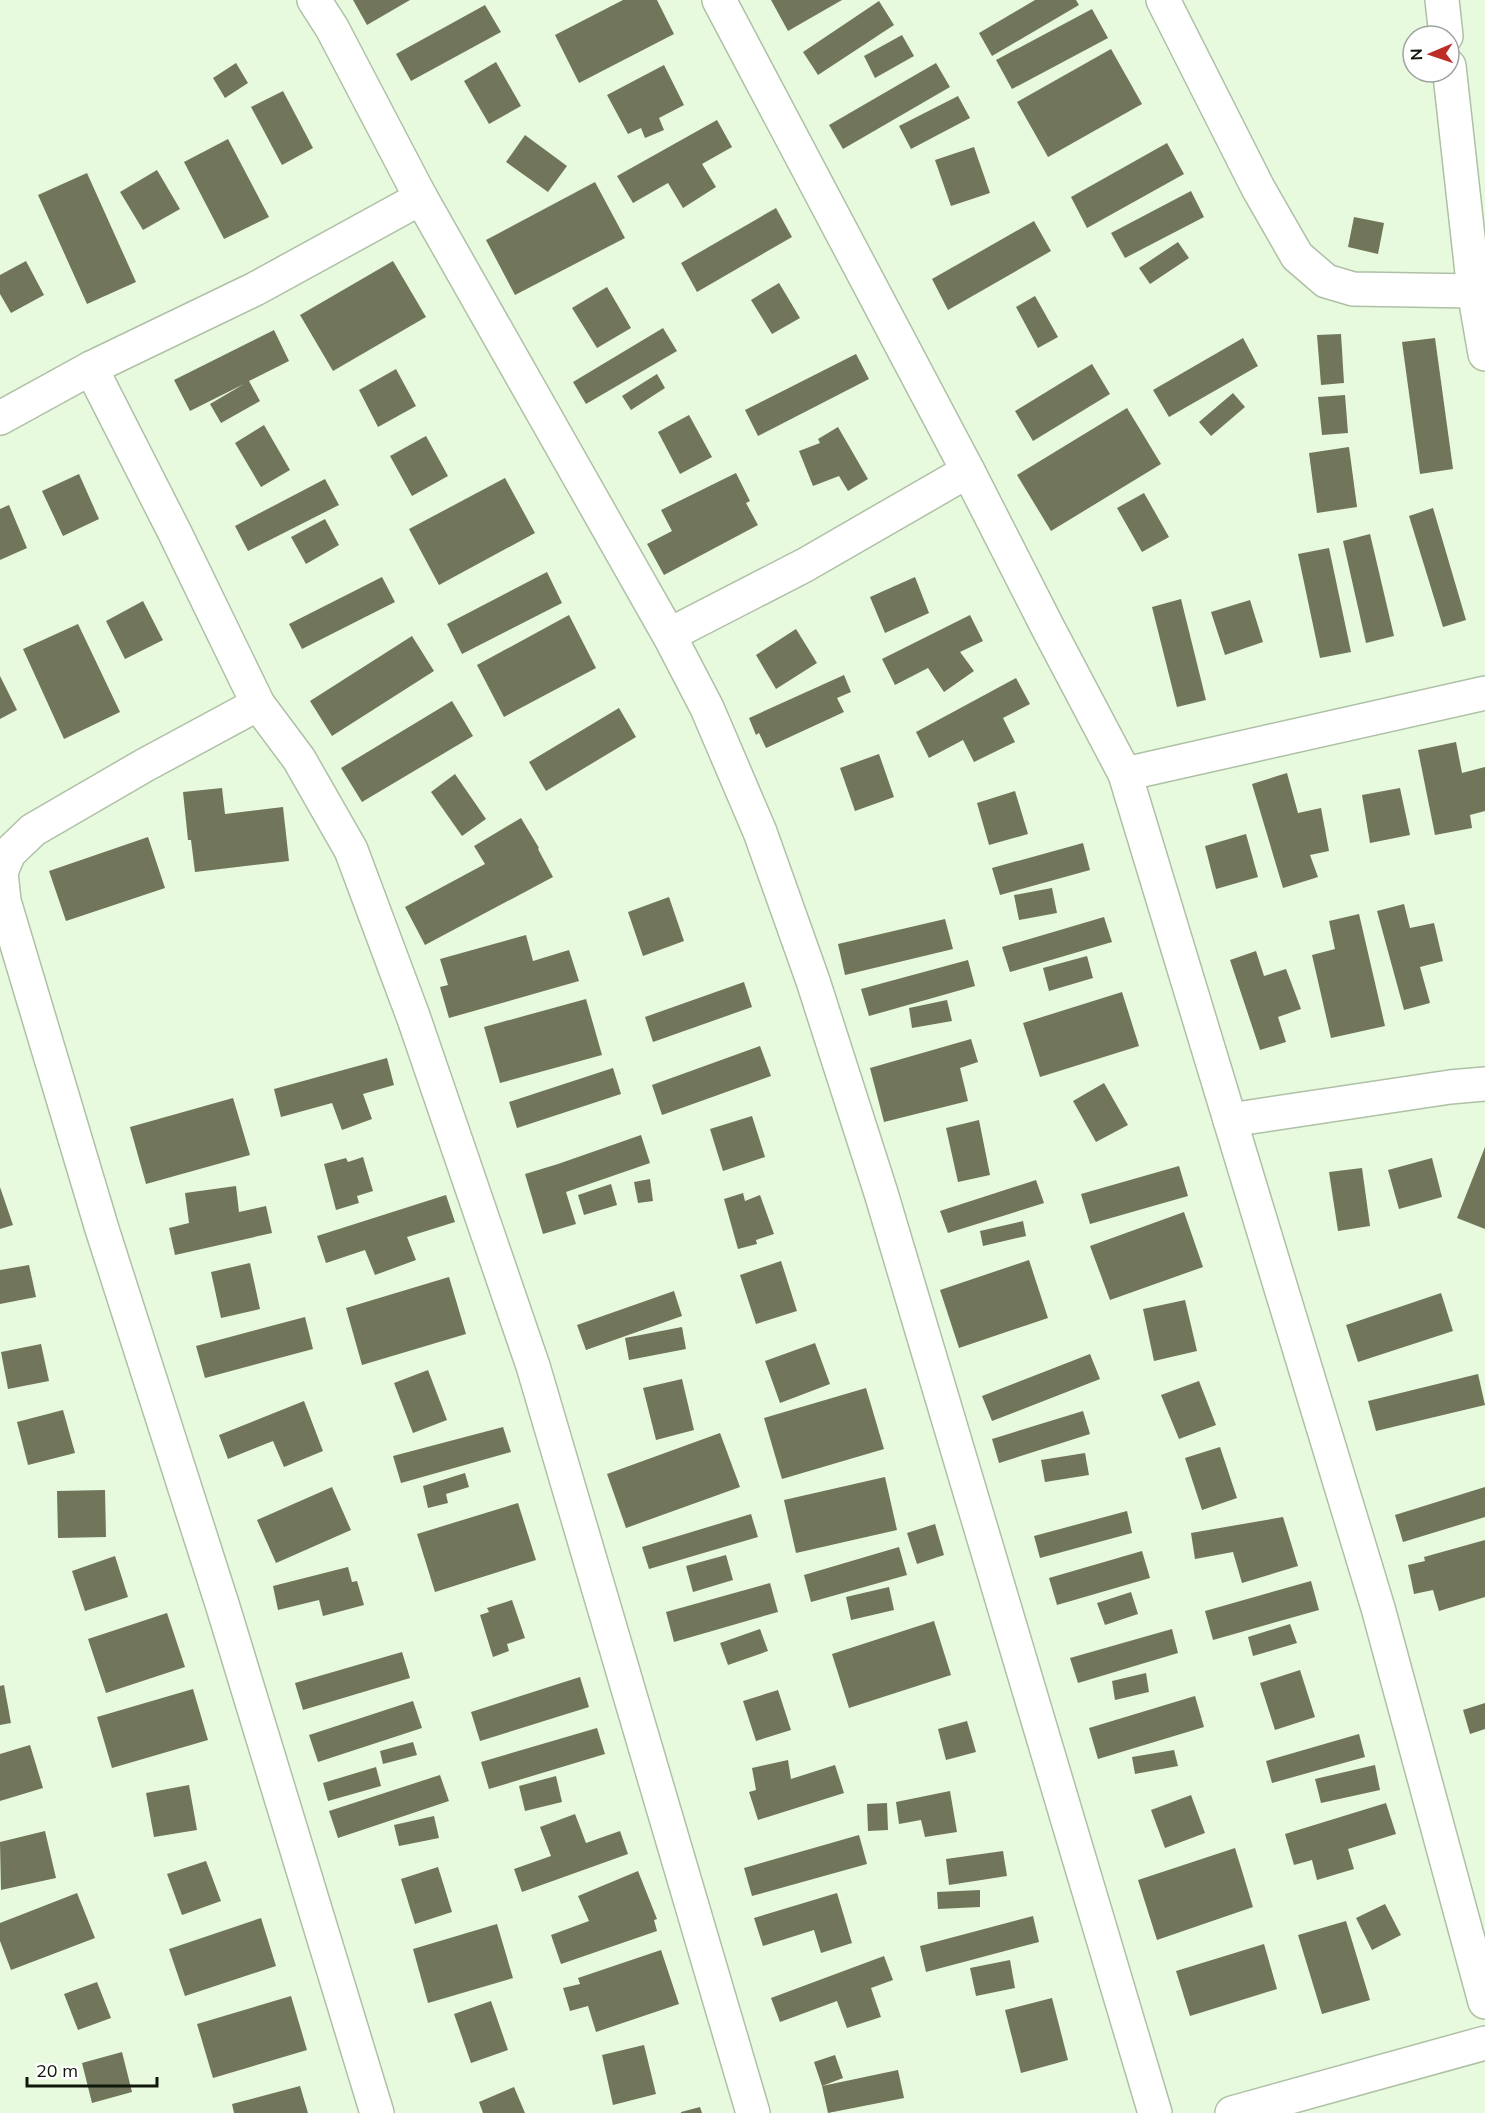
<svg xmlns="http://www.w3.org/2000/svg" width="1485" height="2113" font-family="Mulish,sans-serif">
<rect width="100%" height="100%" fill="#e7fade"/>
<g fill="#717559">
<polygon points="353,0 410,0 367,25"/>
<polygon points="623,0 657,0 674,34 579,83 555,35"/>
<polygon points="771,0 842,0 788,31"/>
<polygon points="1035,0 1076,0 1079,5 992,56 979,33"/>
<polygon points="879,1 894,25 818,75 803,52"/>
<polygon points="485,5 501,32 411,81 396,54"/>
<polygon points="1092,9 1108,38 1012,89 996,60"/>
<polygon points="902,35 914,56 875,78 864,56"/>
<polygon points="1111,49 1142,104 1048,157 1017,102"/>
<polygon points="496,62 521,106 489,124 464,81"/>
<polygon points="236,63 248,83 225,98 213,78"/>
<polygon points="936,63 950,87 843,149 829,125"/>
<polygon points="664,65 684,105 659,118 664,130 645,138 641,128 628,134 607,95"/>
<polygon points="283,91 313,148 282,165 251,107"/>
<polygon points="958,96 970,118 911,149 899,126"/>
<polygon points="717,120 732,147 702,164 716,187 683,208 668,183 633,203 617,176"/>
<polygon points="525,135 567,166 548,192 506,162"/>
<polygon points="228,139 269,217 224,239 184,162"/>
<polygon points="1167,143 1184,174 1087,228 1071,197"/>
<polygon points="974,147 990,193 951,206 935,160"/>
<polygon points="157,170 180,209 143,230 120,192"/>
<polygon points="87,173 136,282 87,304 38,195"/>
<polygon points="595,182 625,238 515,295 486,240"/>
<polygon points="1191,191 1204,217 1125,258 1111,233"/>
<polygon points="776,208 792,237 697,292 681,263"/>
<polygon points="1354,217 1384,223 1378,254 1348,247"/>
<polygon points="1034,221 1051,251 948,310 932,279"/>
<polygon points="1178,242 1189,258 1150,284 1139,268"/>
<polygon points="26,261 44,295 11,313 0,294 0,275"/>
<polygon points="393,261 426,317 333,371 300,315"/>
<polygon points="779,283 800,318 772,334 751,300"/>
<polygon points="607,287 631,328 597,348 572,308"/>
<polygon points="1035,296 1058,337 1038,348 1016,307"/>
<polygon points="663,328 677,351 586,404 573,382"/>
<polygon points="274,330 289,361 249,381 260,401 221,423 210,404 244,384 190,411 174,380"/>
<polygon points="1341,334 1344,383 1321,385 1317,335"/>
<polygon points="1243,338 1258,366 1169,417 1153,390"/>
<polygon points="1435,338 1453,469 1420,474 1402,342"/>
<polygon points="856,354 869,379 758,436 745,410"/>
<polygon points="1092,364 1110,394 1033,441 1015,411"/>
<polygon points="396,369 416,406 378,427 359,390"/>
<polygon points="657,374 665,388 631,410 622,396"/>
<polygon points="1233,393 1245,407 1211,436 1199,422"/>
<polygon points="1345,395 1348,433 1322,435 1318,397"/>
<polygon points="1127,408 1161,464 1051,531 1017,475"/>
<polygon points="689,415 712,457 680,474 658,432"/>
<polygon points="264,425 290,470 261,487 235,443"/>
<polygon points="838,427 868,479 848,491 839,476 813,486 799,451 820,443 818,439"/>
<polygon points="426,436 448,476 412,496 390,456"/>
<polygon points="1349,447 1357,507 1317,513 1309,453"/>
<polygon points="736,473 750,501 746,503 758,525 664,575 647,544 672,531 661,510"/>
<polygon points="79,474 99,519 63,536 42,491"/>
<polygon points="505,478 535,533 439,585 409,529"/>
<polygon points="325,479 339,505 248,551 235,526"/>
<polygon points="1144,493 1169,537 1142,552 1117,508"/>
<polygon points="9,505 27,548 0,560 0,509"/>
<polygon points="1433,508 1466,620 1443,627 1409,516"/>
<polygon points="325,519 339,545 306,564 291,537"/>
<polygon points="1370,534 1394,636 1366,643 1343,541"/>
<polygon points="1329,548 1351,652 1320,658 1298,554"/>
<polygon points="547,572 562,603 462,654 447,624"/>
<polygon points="382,577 395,602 302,649 289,624"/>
<polygon points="915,577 929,613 885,633 870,597"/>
<polygon points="1181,599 1206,700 1177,707 1152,607"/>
<polygon points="1250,600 1263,642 1225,655 1211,612"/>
<polygon points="143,601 163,640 125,659 106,621"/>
<polygon points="569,615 596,668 504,717 477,665"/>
<polygon points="970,615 983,641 960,652 974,671 944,692 928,668 895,685 882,659"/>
<polygon points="78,624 120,712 64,739 23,649"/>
<polygon points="796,629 817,663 776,689 756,655"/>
<polygon points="412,636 434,671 332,736 310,701"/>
<polygon points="844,675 851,692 837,698 844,712 766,748 759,733 756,735 749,718"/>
<polygon points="0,676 17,710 0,719"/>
<polygon points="1016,678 1030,704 1003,718 1015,742 974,762 963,740 929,758 916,732"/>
<polygon points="452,701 473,736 362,802 341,768"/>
<polygon points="619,708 636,737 546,791 529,762"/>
<polygon points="1456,742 1462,773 1485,767 1485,811 1470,815 1472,828 1435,835 1418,750"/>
<polygon points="879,754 894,797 855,811 840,768"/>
<polygon points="1287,773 1298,813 1321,808 1329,851 1310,855 1318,877 1283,888 1252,784"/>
<polygon points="455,774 486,819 462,836 431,792"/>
<polygon points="222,788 225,814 283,807 289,861 195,872 191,840 188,840 183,792"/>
<polygon points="1400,788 1410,835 1370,843 1362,795"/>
<polygon points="1015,791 1028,834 989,845 977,803"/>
<polygon points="521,818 539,848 538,849 553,877 425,945 405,907 485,864 474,846"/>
<polygon points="1246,834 1258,877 1216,889 1205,846"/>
<polygon points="148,837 165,888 66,921 49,871"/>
<polygon points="1083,843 1090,870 1000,895 992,868"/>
<polygon points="1052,888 1057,913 1019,920 1014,895"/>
<polygon points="669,897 684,941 643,956 628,912"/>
<polygon points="1404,904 1410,928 1434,923 1443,961 1420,967 1430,1003 1404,1010 1377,911"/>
<polygon points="1359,914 1385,1026 1331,1038 1312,955 1335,949 1329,921"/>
<polygon points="1104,917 1112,942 1010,972 1002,947"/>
<polygon points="945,919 953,949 845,975 838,944"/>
<polygon points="526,935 533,961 569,950 579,981 449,1018 440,987 448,985 440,959"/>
<polygon points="1256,951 1264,976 1286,969 1301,1009 1278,1017 1286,1042 1260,1050 1230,960"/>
<polygon points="1087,956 1093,978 1049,991 1043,968"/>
<polygon points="968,960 975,986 869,1016 861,989"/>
<polygon points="744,982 752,1007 653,1042 645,1017"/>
<polygon points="1122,992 1139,1046 1040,1077 1023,1023"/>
<polygon points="586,999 602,1055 500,1083 484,1027"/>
<polygon points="947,1000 952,1021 912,1028 909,1008"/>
<polygon points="971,1039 978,1062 960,1068 968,1101 884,1122 870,1068"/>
<polygon points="760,1046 771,1076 662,1115 652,1085"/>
<polygon points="387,1058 394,1085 363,1094 372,1119 342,1130 332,1103 281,1117 274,1089"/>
<polygon points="613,1068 621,1094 517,1128 509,1102"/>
<polygon points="1104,1083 1128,1125 1096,1142 1073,1101"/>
<polygon points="233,1098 250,1155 146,1184 130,1127"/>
<polygon points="752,1116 765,1157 723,1171 710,1129"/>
<polygon points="979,1120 990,1175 958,1182 946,1128"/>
<polygon points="641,1135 650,1163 566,1192 576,1224 543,1234 525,1174 558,1164"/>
<polygon points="1485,1147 1485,1229 1457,1218"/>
<polygon points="363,1157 373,1191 357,1196 359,1203 336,1210 324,1164 346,1158 348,1162"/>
<polygon points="1432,1158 1442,1197 1399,1209 1388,1170"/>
<polygon points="1179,1166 1188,1196 1090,1224 1081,1194"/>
<polygon points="1362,1168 1370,1226 1338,1231 1329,1172"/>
<polygon points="650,1179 653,1201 638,1203 634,1182"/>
<polygon points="1036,1180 1044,1203 948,1233 940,1211"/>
<polygon points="611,1184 617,1205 584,1215 578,1195"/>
<polygon points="236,1186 239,1212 266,1206 272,1233 175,1255 169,1228 189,1223 185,1193"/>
<polygon points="0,1187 13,1225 0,1229"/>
<polygon points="743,1193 745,1201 760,1195 774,1234 756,1240 757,1244 738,1249 724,1199"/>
<polygon points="446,1195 455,1222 407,1237 416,1260 375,1275 365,1250 326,1263 317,1236"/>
<polygon points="1184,1212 1203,1267 1110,1300 1090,1246"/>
<polygon points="1023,1221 1026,1236 983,1246 980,1231"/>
<polygon points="1029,1260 1048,1318 959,1348 940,1290"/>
<polygon points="781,1261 797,1311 756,1324 740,1275"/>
<polygon points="250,1263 260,1309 221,1318 211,1272"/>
<polygon points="29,1265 36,1297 0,1304 0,1270"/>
<polygon points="449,1277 466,1334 362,1365 346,1308"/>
<polygon points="674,1291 682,1316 586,1350 577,1325"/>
<polygon points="1441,1293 1453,1331 1358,1362 1346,1325"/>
<polygon points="1185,1300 1197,1351 1154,1361 1143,1309"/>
<polygon points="305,1317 313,1349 205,1378 196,1346"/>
<polygon points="682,1327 686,1349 629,1360 625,1338"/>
<polygon points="815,1343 830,1384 780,1403 765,1361"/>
<polygon points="41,1344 49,1381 8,1389 1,1352"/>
<polygon points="1090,1354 1100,1379 992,1421 982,1396"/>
<polygon points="428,1370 447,1420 413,1433 394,1383"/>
<polygon points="1478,1374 1485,1405 1376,1431 1368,1401"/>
<polygon points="682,1379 694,1430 656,1440 643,1388"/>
<polygon points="1199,1381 1216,1425 1179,1439 1161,1395"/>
<polygon points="866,1388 884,1449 782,1479 764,1418"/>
<polygon points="304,1401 323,1451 284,1467 273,1441 228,1459 219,1435"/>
<polygon points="63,1410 75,1453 28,1465 17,1422"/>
<polygon points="1083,1411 1090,1434 999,1463 992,1439"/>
<polygon points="503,1427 511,1452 401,1483 393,1456"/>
<polygon points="720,1433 740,1487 626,1528 607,1474"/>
<polygon points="1220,1447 1237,1498 1202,1510 1185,1458"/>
<polygon points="1085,1453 1089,1475 1045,1482 1041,1460"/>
<polygon points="465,1473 469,1487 446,1494 448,1503 428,1508 423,1486"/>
<polygon points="885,1477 897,1530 796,1553 784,1500"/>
<polygon points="332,1487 351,1530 276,1563 257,1520"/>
<polygon points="1485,1487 1485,1517 1403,1542 1395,1515"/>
<polygon points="105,1490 106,1537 58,1538 57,1491"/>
<polygon points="518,1503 536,1560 435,1592 417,1534"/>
<polygon points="1127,1511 1132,1533 1040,1558 1034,1536"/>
<polygon points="751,1514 758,1537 649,1569 642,1547"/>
<polygon points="1283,1517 1298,1566 1242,1583 1233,1552 1195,1559 1191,1533"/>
<polygon points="935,1524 944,1555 917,1564 907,1533"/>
<polygon points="1485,1540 1485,1597 1439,1611 1433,1590 1414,1594 1408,1565 1425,1561 1424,1557"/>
<polygon points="899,1547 907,1575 811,1602 804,1575"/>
<polygon points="1142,1551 1150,1578 1057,1605 1049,1578"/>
<polygon points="726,1555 733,1580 693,1592 686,1566"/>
<polygon points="115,1556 128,1597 85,1611 72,1571"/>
<polygon points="348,1567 352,1582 357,1581 364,1605 323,1616 319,1600 278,1610 273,1586"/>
<polygon points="1311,1581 1319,1610 1213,1640 1205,1611"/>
<polygon points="770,1583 778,1612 674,1642 666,1612"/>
<polygon points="889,1587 894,1610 851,1620 846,1597"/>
<polygon points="1131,1592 1138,1614 1105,1625 1097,1603"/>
<polygon points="512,1600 525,1638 507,1644 509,1651 493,1657 480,1615 489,1612 487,1608"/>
<polygon points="167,1613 185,1667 106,1693 88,1639"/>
<polygon points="934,1621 951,1675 849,1708 832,1654"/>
<polygon points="1290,1624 1297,1643 1253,1656 1248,1637"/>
<polygon points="760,1629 768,1651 728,1665 720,1643"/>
<polygon points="1172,1629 1178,1653 1078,1683 1070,1658"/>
<polygon points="402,1652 410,1678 303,1710 295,1683"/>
<polygon points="1300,1670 1315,1717 1275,1730 1260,1683"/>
<polygon points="1146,1673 1149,1692 1115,1700 1112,1681"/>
<polygon points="580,1677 589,1707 480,1741 471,1712"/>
<polygon points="4,1685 11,1723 0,1725 0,1686"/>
<polygon points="193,1689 208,1740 112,1768 97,1717"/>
<polygon points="778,1690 791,1730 756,1741 743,1701"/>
<polygon points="1195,1696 1204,1727 1098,1759 1089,1728"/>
<polygon points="413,1701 422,1728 318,1762 309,1735"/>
<polygon points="1485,1703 1485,1729 1470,1734 1463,1710"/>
<polygon points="967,1721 976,1752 946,1760 938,1729"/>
<polygon points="597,1728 605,1754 489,1789 481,1762"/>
<polygon points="1359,1734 1365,1757 1272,1783 1266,1761"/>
<polygon points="413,1742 417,1755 383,1764 380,1751"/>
<polygon points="30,1745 43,1788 0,1801 0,1754"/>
<polygon points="1174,1750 1178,1766 1135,1774 1132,1757"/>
<polygon points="788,1760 791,1779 835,1765 844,1793 758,1820 749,1792 756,1790 752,1768"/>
<polygon points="1375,1765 1380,1790 1321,1803 1315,1779"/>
<polygon points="376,1767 381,1786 328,1801 323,1783"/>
<polygon points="440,1775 449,1801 338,1838 329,1811"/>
<polygon points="556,1776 562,1802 525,1811 519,1786"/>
<polygon points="189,1785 197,1830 154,1837 146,1793"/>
<polygon points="950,1791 957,1832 925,1837 921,1820 899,1824 896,1802"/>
<polygon points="1191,1795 1205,1833 1165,1848 1151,1810"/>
<polygon points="887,1803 888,1830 868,1831 867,1804"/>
<polygon points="1386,1803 1396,1834 1348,1849 1354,1869 1317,1880 1312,1860 1294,1865 1285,1834"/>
<polygon points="575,1814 586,1843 620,1831 628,1854 522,1892 514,1869 551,1856 540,1827"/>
<polygon points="434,1816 439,1838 399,1846 394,1825"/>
<polygon points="45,1831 56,1878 1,1890 0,1842"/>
<polygon points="859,1835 867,1864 752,1896 744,1868"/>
<polygon points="1235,1848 1253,1907 1157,1940 1138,1880"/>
<polygon points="1003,1851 1007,1876 949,1885 946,1859"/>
<polygon points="206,1861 221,1901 182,1915 167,1874"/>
<polygon points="438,1867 452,1912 415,1924 401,1879"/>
<polygon points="638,1871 657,1919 654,1920 657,1931 561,1964 551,1935 589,1921 578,1896"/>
<polygon points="980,1890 980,1907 938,1909 937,1892"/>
<polygon points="77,1893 95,1938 11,1970 0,1941 0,1923"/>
<polygon points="837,1893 852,1943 821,1953 814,1930 763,1946 754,1918"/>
<polygon points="1385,1904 1401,1935 1372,1950 1356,1918"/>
<polygon points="1033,1916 1039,1942 926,1972 920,1946"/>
<polygon points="261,1918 276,1966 185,1996 169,1949"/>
<polygon points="1346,1921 1370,2000 1322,2014 1298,1935"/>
<polygon points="497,1924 513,1978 428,2003 413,1949"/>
<polygon points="1264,1944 1277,1989 1190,2016 1176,1971"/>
<polygon points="661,1950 679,2004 596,2032 588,2006 570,2011 563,1988 580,1984 578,1978"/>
<polygon points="884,1956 893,1980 871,1988 881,2017 847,2028 837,2001 780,2022 771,1998"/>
<polygon points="1010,1960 1015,1988 976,1996 970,1968"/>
<polygon points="97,1982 111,2018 78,2030 64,1994"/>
<polygon points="291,1996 307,2050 213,2078 197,2024"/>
<polygon points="1052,1998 1068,2060 1021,2073 1005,2010"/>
<polygon points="491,2001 508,2050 471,2063 454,2014"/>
<polygon points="644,2045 656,2094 613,2105 602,2055"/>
<polygon points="122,2052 132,2092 92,2103 82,2063"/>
<polygon points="835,2055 843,2078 822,2086 898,2070 904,2098 828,2113 822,2086 814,2062"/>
<polygon points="300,2086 308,2113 234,2113 232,2104"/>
<polygon points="514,2087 525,2113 483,2113 479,2102"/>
<polygon points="700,2107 702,2113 681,2113 681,2112"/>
</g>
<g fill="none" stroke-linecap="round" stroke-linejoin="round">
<defs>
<g id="minor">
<polyline points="314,0 332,28 421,198 669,635 707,708 760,832 813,981 881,1193 1155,2113"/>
<polyline points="719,0 968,471 1047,626 1125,774 1378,1608 1485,2002"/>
<polyline points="1163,0 1258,188 1297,256 1326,281 1353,289 1474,291"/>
<polyline points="1442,0 1446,36"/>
<polyline points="1449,66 1474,291 1485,354"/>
<polyline points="91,368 175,533 258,704 299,759 351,850 413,1016 533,1366 753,2113"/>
<polyline points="0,418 91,368 255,289 421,198"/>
<polyline points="669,635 805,565 968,471"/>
<polyline points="258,704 145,765 33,830 9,853 1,872 4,901 102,1229 223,1607 377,2113"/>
<polyline points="1125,774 1485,693"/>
<polyline points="1230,1120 1450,1087 1485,1084"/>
<polyline points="1232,2113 1485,2043"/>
</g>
</defs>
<use href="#minor" stroke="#aec0a5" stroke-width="36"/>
<use href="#minor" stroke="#fff" stroke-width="33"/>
</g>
<g transform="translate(1431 54) rotate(268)"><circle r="28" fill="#ffffff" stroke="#9fa29e" stroke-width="1.5"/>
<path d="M0-4.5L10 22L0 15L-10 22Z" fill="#bb2d25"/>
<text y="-9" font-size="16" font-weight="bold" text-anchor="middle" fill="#10170d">N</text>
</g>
<path d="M27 2077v9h130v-9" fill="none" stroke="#10170d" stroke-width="3"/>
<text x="36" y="2077" font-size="18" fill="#10170d" stroke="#ffffff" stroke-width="4.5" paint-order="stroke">20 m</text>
</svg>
